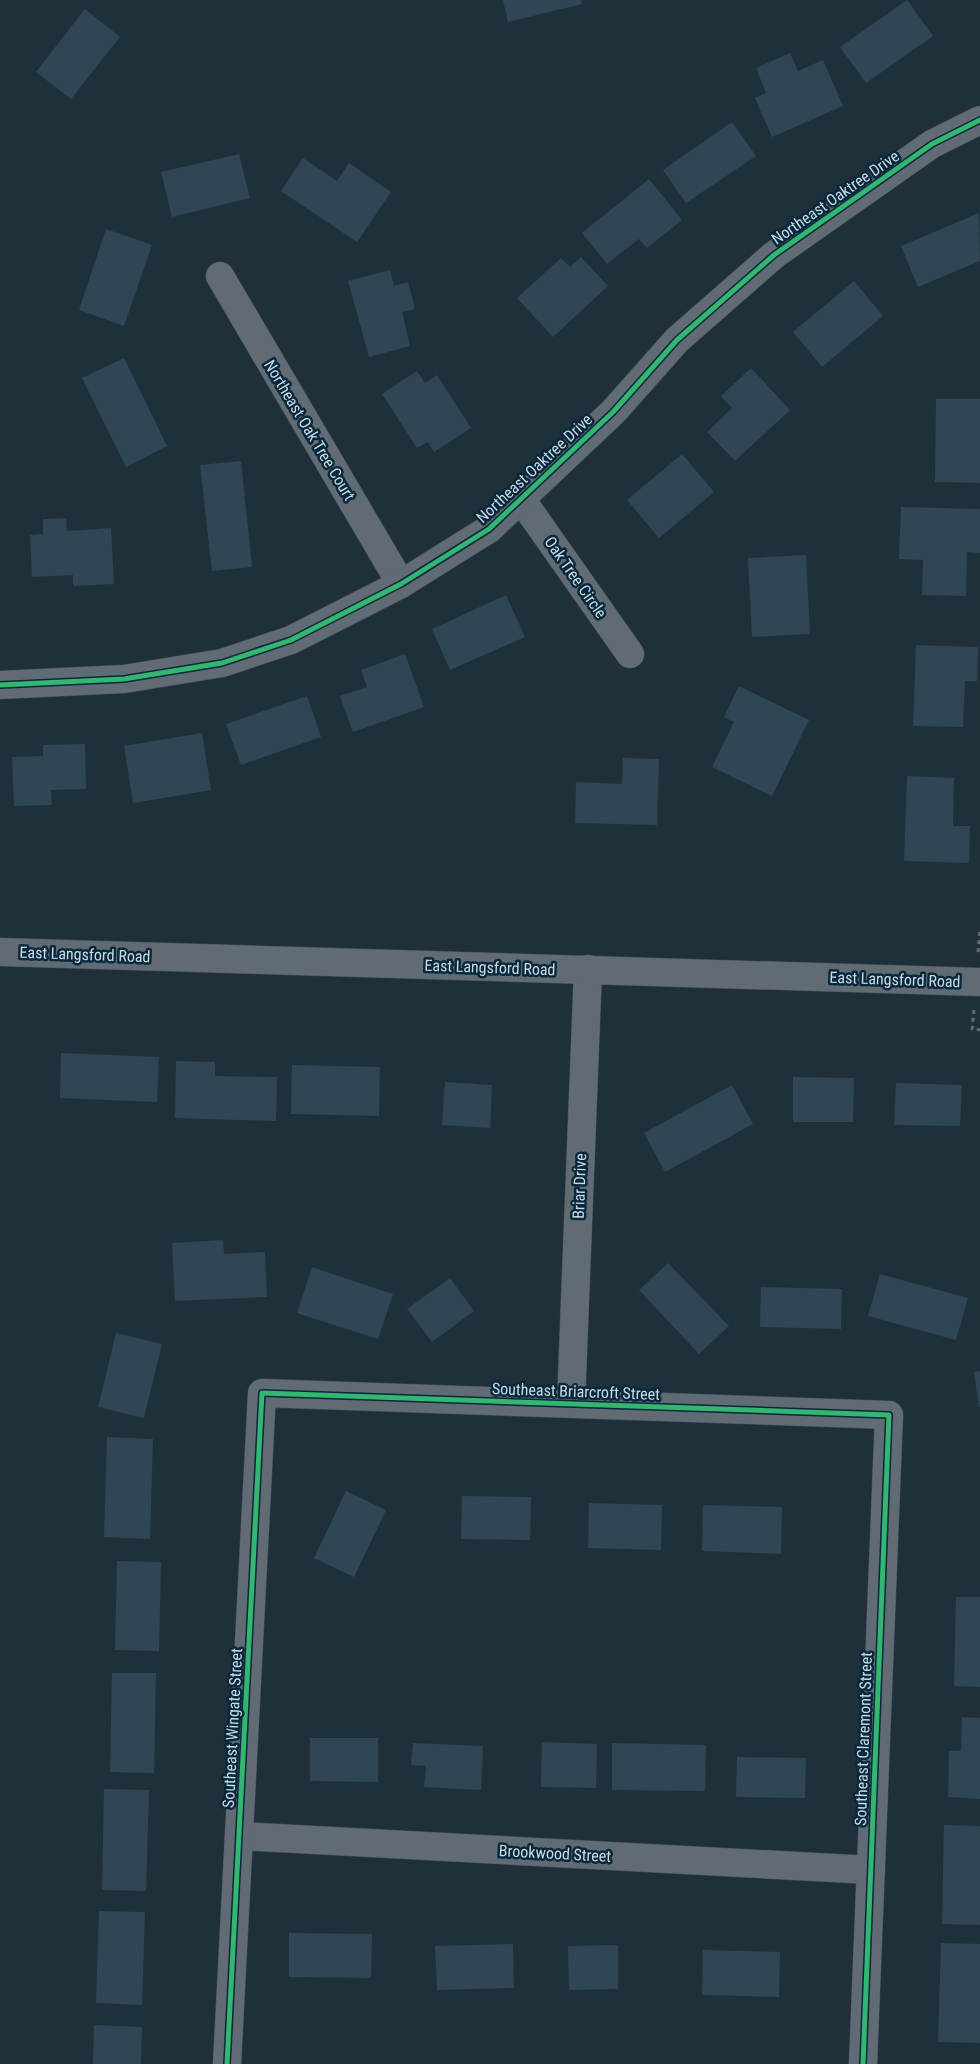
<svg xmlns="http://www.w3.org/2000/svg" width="980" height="2064" font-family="'Roboto Condensed',sans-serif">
<rect width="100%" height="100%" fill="#20303b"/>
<g fill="#2f4654">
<polygon points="503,0 581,0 582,4 508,22"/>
<polygon points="907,0 933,36 866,83 840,47"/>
<polygon points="85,9 120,37 71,99 36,72"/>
<polygon points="790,53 798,71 823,60 843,106 772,137 755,98 766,93 756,68"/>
<polygon points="732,122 756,156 686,203 663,170"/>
<polygon points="239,154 250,198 172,217 161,172"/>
<polygon points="303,158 337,181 349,163 391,192 357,242 281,191"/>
<polygon points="649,179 682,220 647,248 639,239 607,264 582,233"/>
<polygon points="979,213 980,261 918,287 901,246"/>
<polygon points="106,229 152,245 124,326 79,310"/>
<polygon points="581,257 608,286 553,337 517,298 561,258 570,267"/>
<polygon points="390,270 394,286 408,282 415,309 402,312 410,346 369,357 348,281"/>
<polygon points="854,281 883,316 822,367 793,332"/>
<polygon points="124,358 167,446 126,467 82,378"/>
<polygon points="751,368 790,410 735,461 707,432 732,408 721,396"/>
<polygon points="417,371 425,383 437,375 471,428 434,452 428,442 417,448 382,394"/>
<polygon points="936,399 980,399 980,483 935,482"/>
<polygon points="682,454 714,492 659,538 627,500"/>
<polygon points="241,461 252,567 212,571 200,465"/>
<polygon points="901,507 980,509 980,553 967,552 966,596 922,595 923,560 899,559"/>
<polygon points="66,518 67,531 111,528 114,584 73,586 73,575 32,577 30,535 43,534 43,519"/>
<polygon points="806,555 810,634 752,637 748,558"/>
<polygon points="506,595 525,637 450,670 432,629"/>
<polygon points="916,645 978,647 977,681 965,681 963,727 913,726"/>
<polygon points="405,654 424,707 353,732 340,696 367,687 361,670"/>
<polygon points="739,686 809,720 772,796 712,767 734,722 724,717"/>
<polygon points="307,696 321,737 241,765 226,724"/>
<polygon points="202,733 211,790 133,803 124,746"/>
<polygon points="85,744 86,789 51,790 52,805 14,806 12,757 43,756 43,745"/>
<polygon points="623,758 659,759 657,825 575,823 576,782 622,784"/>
<polygon points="907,776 954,778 953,826 970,826 969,863 904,861"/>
<polygon points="61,1053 159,1057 157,1102 60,1098"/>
<polygon points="176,1061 215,1062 215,1076 277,1077 276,1121 175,1118"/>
<polygon points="292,1065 380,1067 379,1116 291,1114"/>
<polygon points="793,1077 854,1078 853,1122 793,1122"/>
<polygon points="445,1082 492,1085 490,1128 442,1125"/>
<polygon points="896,1083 962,1085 960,1126 894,1125"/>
<polygon points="732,1085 753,1124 665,1172 644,1133"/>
<polygon points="223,1240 224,1254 265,1252 267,1297 175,1301 172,1243"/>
<polygon points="668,1263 729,1326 699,1354 639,1290"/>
<polygon points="312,1267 393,1294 378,1339 297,1313"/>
<polygon points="880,1274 968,1298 956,1340 868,1316"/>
<polygon points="450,1278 474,1311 432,1342 407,1309"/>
<polygon points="761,1287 842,1289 841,1329 760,1327"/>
<polygon points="116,1333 162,1344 144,1418 98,1407"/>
<polygon points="980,1371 980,1407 979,1407 974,1372"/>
<polygon points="107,1437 153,1439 150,1539 104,1537"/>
<polygon points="346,1491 386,1510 354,1577 314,1558"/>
<polygon points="462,1496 531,1497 530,1540 461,1539"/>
<polygon points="589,1503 662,1505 661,1550 588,1548"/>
<polygon points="703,1505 782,1507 781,1554 702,1551"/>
<polygon points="117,1561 161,1562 159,1651 115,1650"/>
<polygon points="956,1597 980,1597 980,1687 954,1686"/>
<polygon points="112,1673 156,1673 154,1773 110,1772"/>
<polygon points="962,1717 980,1718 980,1799 948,1797 949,1751 961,1751"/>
<polygon points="310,1738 378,1738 378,1782 310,1781"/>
<polygon points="542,1742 597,1744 596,1788 541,1787"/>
<polygon points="413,1743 483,1746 481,1790 424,1787 426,1766 411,1765"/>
<polygon points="612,1743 706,1745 705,1791 612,1790"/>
<polygon points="737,1757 806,1758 805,1798 736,1797"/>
<polygon points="104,1789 149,1790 146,1891 102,1890"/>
<polygon points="944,1825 980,1826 980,1925 942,1924"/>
<polygon points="99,1911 145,1912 142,2005 96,2003"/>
<polygon points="289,1933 372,1934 371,1978 289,1977"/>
<polygon points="941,1943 980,1944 980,2043 938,2042"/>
<polygon points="513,1944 514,1988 437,1990 435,1946"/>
<polygon points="618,1945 618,1989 569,1990 568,1946"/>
<polygon points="703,1950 780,1952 779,1997 702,1995"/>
<polygon points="94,2025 142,2027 141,2064 93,2064"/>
</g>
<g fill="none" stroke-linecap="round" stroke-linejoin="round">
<defs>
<g id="street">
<polyline points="220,276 401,584"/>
<polyline points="521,499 630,654"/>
<polyline points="0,685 124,679 222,663 291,640 401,584 489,529 613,412 677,340 774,255 932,144 980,120"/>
<polyline points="571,1403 588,969"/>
<polyline points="240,1836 871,1870"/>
<polyline points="227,2064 262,1393 889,1415 863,2064"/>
</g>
<polyline id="secondary" points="0,952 980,982"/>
</defs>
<use href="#street" stroke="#414e58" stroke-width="29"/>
<use href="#secondary" stroke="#414e58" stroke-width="29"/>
<g stroke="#626c74" stroke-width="3" stroke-dasharray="4 4" stroke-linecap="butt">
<polyline points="978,952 980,931"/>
<polyline points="974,1010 972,1029 980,1030"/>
</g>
<use href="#street" stroke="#606b73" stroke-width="28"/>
<use href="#secondary" stroke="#606b73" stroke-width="28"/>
<defs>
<g id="cycleway">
<polyline points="0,685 124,679 222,663 291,640 401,584 489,529 613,412 677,340 774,255 932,144 980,120"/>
<polyline points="227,2064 262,1393 889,1415 863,2064"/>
</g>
</defs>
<use href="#cycleway" stroke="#0a283b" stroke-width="8"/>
<use href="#cycleway" stroke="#33b770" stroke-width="5"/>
</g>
<g text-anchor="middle" stroke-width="5" stroke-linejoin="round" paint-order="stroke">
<g font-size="16" fill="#cadae7" stroke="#0a283b">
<text transform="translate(835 197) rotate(-35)" y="6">Northeast Oaktree Drive</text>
<text transform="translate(310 430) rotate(59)" y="6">Northeast Oak Tree Court</text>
<text transform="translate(534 468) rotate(-43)" y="6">Northeast Oaktree Drive</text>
<text transform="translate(576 577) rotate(55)" y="6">Oak Tree Circle</text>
<text transform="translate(85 954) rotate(2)" y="6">East Langsford Road</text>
<text transform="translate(490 967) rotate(2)" y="6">East Langsford Road</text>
<text transform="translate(895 979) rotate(2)" y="6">East Langsford Road</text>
<text transform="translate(579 1186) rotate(-88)" y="6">Briar Drive</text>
<text transform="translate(576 1391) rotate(2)" y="6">Southeast Briarcroft Street</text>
<text transform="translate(232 1728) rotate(-87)" y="6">Southeast Wingate Street</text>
<text transform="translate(863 1739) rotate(-88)" y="6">Southeast Claremont Street</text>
<text transform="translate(555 1853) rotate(3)" y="6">Brookwood Street</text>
</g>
</g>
</svg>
